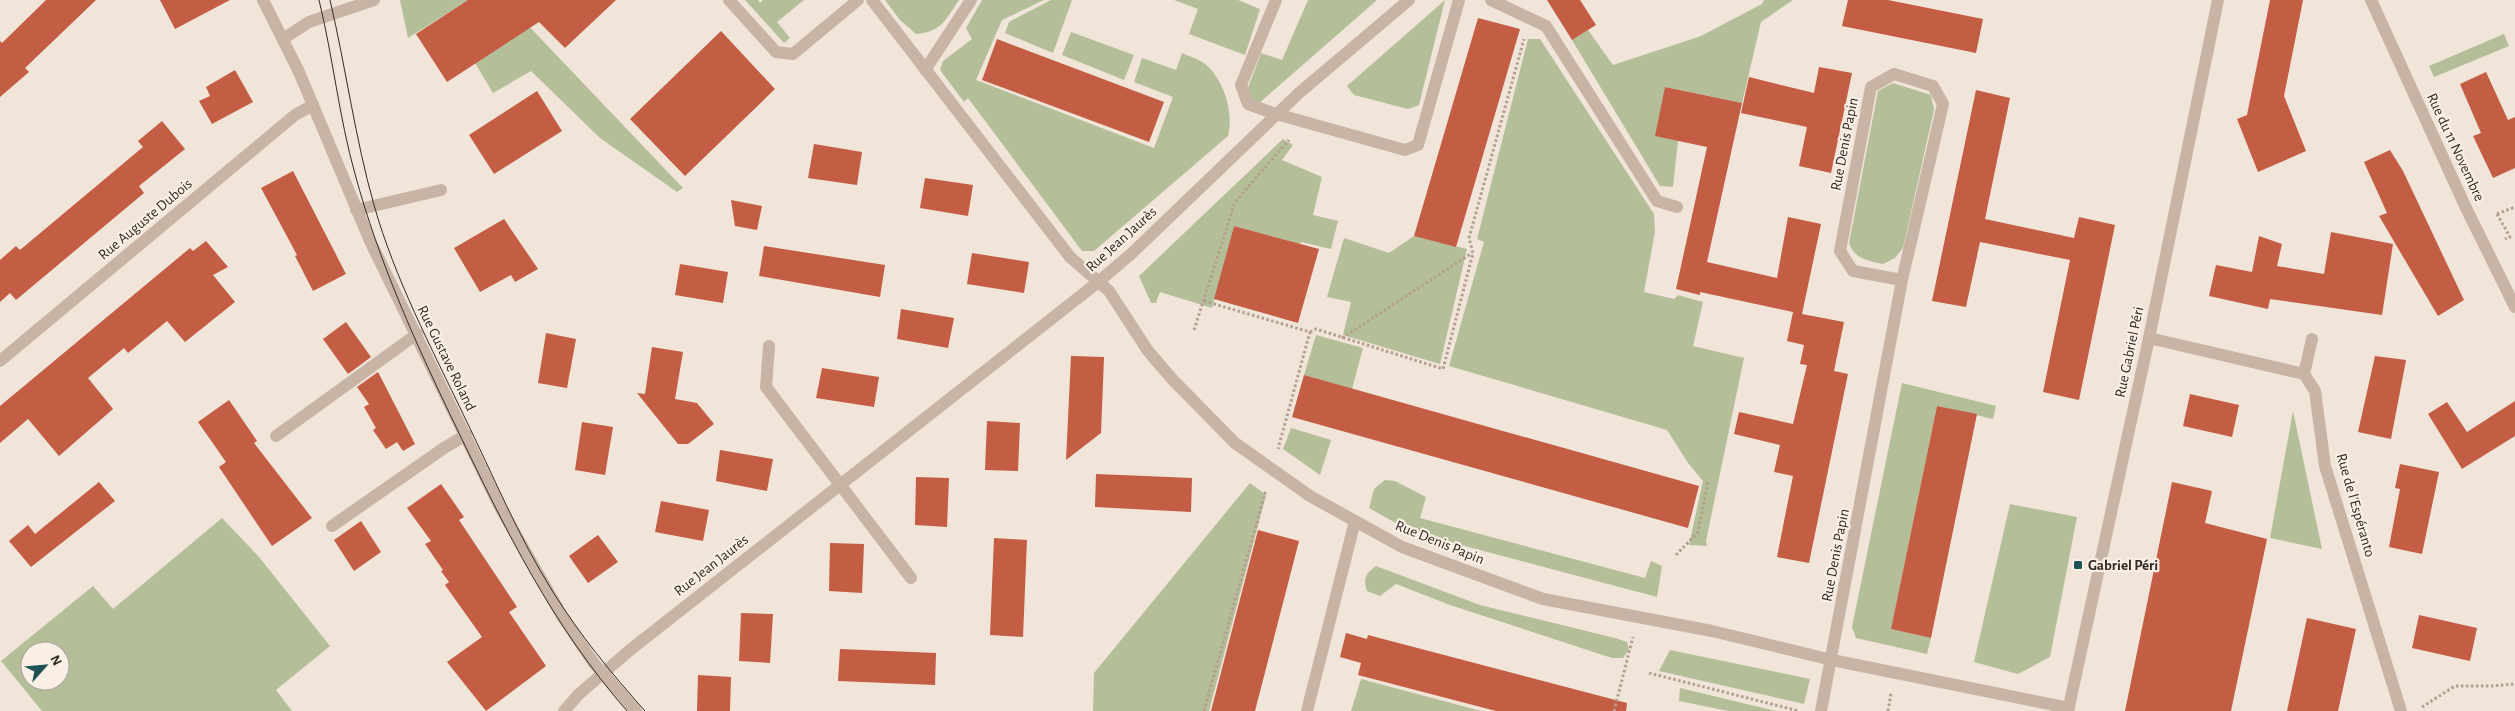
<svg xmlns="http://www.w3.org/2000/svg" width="2515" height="711" font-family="'Alegreya Sans',sans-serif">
<rect width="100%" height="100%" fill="#f1e4d9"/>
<g fill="#b4bf99" fill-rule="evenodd">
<polygon points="400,0 468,0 408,38"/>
<polygon points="504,0 683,188 677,192 600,138 531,71 493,93 475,63"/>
<polygon points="745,0 758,0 760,3 763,0 804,0 777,22 790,38 784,43"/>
<path d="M885 0H959C946 19 942 32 916 34L900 20Z"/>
<path d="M982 0H1044L1002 20 976 80 1154 148 1173 97 1134 82 1142 58 1176 70 1182 53C1189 56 1198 59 1204 63 1224 79 1234 112 1228 136L1094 251H1082L968 98 964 102 940 70 943 61 972 39 966 28Z"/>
<polygon points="1051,0 1072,0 1053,53 1005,33 1009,22"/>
<polygon points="1174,0 1238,0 1260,9 1245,55 1189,34 1198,9"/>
<polygon points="1308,0 1377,0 1258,104 1251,100 1248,88 1261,53 1282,60"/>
<polygon points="1445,0 1419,105 1408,109 1354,95 1347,86"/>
<polygon points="1764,0 1793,0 1761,22 1742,103 1665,87 1678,141 1673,187 1660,186 1572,40 1588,30 1613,65 1701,36 1762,4"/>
<polygon points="1071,32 1134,55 1124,80 1062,55"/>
<polygon points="2504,34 2509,46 2434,77 2429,66"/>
<polygon points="1528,39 1540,39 1654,214 1655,232 1644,292 1674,299 1678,295 1703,302 1693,346 1744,358 1706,541 1707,546 1689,545 1703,481 1688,463 1667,430 1449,366 1484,242 1477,239"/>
<path d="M1893 83 1931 95 1934 110 1903 248 1895 258 1883 264C1869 261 1854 259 1849 243L1878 91Z"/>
<polygon points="1283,139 1293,145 1282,160 1322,177 1313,215 1338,221 1331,249 1301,242 1300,244 1234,226 1212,308 1160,292 1156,303 1151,303 1139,276"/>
<polygon points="1414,236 1467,249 1440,364 1343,335 1351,302 1327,297 1344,238 1389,253"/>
<polygon points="1316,335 1363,348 1352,389 1304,375"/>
<polygon points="1902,383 1996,406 1993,419 1937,406 1891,629 1931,638 1927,654 1856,638 1852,627"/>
<polygon points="2293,411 2322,549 2270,538"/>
<polygon points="1291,428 1331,440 1320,475 1283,449"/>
<polygon points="1385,480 1395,481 1426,497 1420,518 1645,578 1651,561 1662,566 1657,597 1412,532 1369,508 1374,489"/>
<polygon points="1250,483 1266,495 1209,711 1093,711 1094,673"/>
<polygon points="2010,504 2077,517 2050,657 2018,674 1974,662"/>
<path d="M222 518 259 557 330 646 276 690 292 711H42L1 661 93 586 113 609ZM30 651H60V681H30Z"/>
<path d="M1376 566 1480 605 1615 638 1627 642 1629 650 1623 658H1612L1450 605 1396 584 1380 596 1367 591C1363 579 1365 574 1376 566Z"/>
<polygon points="1670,650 1810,679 1804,704 1659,671"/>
<polygon points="1361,679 1481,711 1351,711"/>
<polygon points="1680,688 1776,711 1728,711 1679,701"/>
</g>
<g fill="#c35d44">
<polygon points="46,0 96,0 25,68 29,72 0,97 0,41 2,43"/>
<polygon points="160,0 230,0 175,29"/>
<polygon points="468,0 616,0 565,48 539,22 447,82 416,34"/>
<polygon points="1547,0 1580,0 1596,25 1572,40"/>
<polygon points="1848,0 1888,0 1983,19 1976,53 1842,26"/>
<polygon points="2270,0 2303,0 2284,96 2306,151 2258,172 2237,119 2247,115"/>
<polygon points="1478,18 1520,29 1456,247 1414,236"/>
<polygon points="721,31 775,89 685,176 630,119"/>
<polygon points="997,39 1164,102 1149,142 982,80"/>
<polygon points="1819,67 1852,73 1831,173 1799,166 1807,127 1741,113 1749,77 1814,93"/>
<polygon points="235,70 253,102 212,124 199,101 210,96 206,87"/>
<polygon points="2486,72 2508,120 2515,117 2515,168 2493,178 2473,136 2481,133 2460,84"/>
<polygon points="1665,87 1742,103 1707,262 1777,278 1788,217 1821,224 1802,314 1844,322 1834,371 1848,374 1809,563 1777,557 1793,476 1774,472 1780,445 1734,434 1739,412 1793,424 1807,365 1800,364 1804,345 1787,341 1793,312 1700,292 1700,295 1676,289 1707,147 1655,136"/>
<polygon points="1976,90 2010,98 1985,219 2074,238 2079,217 2115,225 2079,400 2043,392 2070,260 1980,242 1966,307 1932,301"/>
<polygon points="537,91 562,131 494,174 469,135"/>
<polygon points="162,121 185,149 139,186 144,193 16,300 10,293 0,302 0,260 16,246 20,250 143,147 138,141"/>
<polygon points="814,144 862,152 857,185 808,178"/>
<polygon points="2390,150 2403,171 2464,300 2438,316 2379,216 2387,213 2364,162"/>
<polygon points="293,171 346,274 313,291 295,256 297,255 261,188"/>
<polygon points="925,178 973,185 968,216 920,208"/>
<polygon points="731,200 762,206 757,230 735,226"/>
<polygon points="504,219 538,269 515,282 511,275 480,292 454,248"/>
<polygon points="1234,226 1319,249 1298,323 1214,299"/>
<polygon points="2331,232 2393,244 2382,315 2270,299 2268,309 2209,296 2216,265 2252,272 2259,236 2282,244 2277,266 2324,274"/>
<polygon points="206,241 228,267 213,275 235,302 185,342 167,321 128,353 124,348 88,378 113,409 59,456 28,419 0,443 0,406 190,248 193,251"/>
<polygon points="764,246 885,265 880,297 759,276"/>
<polygon points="972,253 1029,262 1024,293 967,284"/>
<polygon points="680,264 728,272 723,303 675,295"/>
<polygon points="901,309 954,318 948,348 897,339"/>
<polygon points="346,322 371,357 348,374 323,339"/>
<polygon points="546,333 576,339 567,388 538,383"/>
<polygon points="652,347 683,352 675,399 697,403 714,424 688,444 678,444 637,393 645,394"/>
<polygon points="1071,356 1104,357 1101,433 1066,460"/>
<polygon points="2375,356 2406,360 2391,439 2358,432"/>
<polygon points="822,368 879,377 874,407 816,398"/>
<polygon points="378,372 415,444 403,451 397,442 386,449 373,430 376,428 364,407 369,404 357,387"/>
<polygon points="1304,375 1699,486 1688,528 1292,417"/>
<polygon points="2190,394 2239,405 2232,437 2183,426"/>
<polygon points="229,400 257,441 254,443 312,518 272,546 219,467 226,462 198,422"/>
<polygon points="2515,401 2515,436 2462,469 2428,414 2447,402 2467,432"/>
<polygon points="1937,406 1977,414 1931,638 1891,629"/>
<polygon points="987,421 1020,423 1018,471 985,470"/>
<polygon points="582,422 613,427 605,475 575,470"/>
<polygon points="720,450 773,459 767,491 716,481"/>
<polygon points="2400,464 2439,472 2422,554 2389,547 2400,489 2395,488"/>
<polygon points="1096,474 1192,478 1191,512 1095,507"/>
<polygon points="916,477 949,478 947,527 915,525"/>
<polygon points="99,482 115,501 31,567 9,541 28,525 35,534"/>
<polygon points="2172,482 2212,491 2205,523 2267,539 2231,711 2125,711"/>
<polygon points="441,484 464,517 459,520 517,607 509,612 546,666 486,711 447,662 482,637 445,585 449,582 441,571 443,570 425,544 431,541 407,508"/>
<polygon points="661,501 709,510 703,541 655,532"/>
<polygon points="361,521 381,552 354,571 334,540"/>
<polygon points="1258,530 1299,541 1255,711 1211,711"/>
<polygon points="598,535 618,562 588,583 569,556"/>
<polygon points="994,538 1027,540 1023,637 990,635"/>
<polygon points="830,543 864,544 862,593 829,591"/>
<polygon points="741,613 773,614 770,663 739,661"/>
<polygon points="2419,615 2477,628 2470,661 2412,648"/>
<polygon points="2307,618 2356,629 2338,711 2287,711"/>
<polygon points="1346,633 1367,639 1368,635 1627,703 1626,711 1496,711 1358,675 1361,663 1340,657"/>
<polygon points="840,649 936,653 935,685 838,681"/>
<polygon points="698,675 731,677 730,711 697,711"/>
</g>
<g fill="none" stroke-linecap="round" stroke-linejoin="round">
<g stroke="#b49e90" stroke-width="3" stroke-dasharray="2.5 2.5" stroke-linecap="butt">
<polyline points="2497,214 2510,237 2505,239"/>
<polyline points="2497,214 2515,207"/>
<polyline points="1204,301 1310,332 1278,449"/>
<polyline points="1194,330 1235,202 1289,140"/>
<polyline points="1310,332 1316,329 1443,369 1473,253 1469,238 1524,39"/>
<polyline points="1342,338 1472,253"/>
<polyline points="1676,555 1698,532 1708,481"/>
<polyline points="1649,673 1799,711"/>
<polyline points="2422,707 2455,686 2491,686 2515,684"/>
<polyline points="1204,711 1266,490"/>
<polyline points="1614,711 1633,637"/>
<polyline points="1888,711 1891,693"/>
</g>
<g stroke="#c8b4a5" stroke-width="12">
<polyline points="263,0 299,72 370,241 500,507 562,616 593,662 636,711"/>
<polyline points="729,0 776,52 793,54 858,0"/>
<polyline points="872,0 1070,257 1109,291 1148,351 1173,380 1235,443 1310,496 1402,547 1543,599 1712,631 1832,660 2069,708"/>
<polyline points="1276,0 1241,85 1248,104 1276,114 1405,150 1418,145 1459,0"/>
<polyline points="1491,0 1546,26 1657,201 1677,207"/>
<polyline points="2371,0 2466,208 2515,307"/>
<polyline points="283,39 309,22 374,0"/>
<polyline points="925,70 971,0"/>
<polyline points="356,210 441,190"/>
<polyline points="2149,338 2304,374 2315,391 2325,466 2401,711"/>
<polyline points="769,346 766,387 911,578"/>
<polyline points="0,361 295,115 313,105"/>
<polyline points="2304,374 2312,339"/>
<polyline points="276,436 417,334"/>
<polyline points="332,526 444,448 466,435"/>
<polyline points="564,711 579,694 630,650 1097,283 1131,254 1299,93 1409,0"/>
<polyline points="1307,711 1355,521"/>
<polyline points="1821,711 1902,280 1943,104 1933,86 1894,74 1871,87 1840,251 1853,271 1902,280"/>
<polyline points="2068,711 2149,338 2218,0"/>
</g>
<g stroke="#342a26" stroke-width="1">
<path d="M319 0C333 57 339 117 355 174 379 263 417 346 457 429 506 531 552 625 627 711"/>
<path d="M330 0C346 68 355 138 374 205 395 279 431 347 464 416 493 475 518 536 553 592 580 635 611 673 645 711"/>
</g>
</g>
<rect fill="#1d5355" stroke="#f9efe5" stroke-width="2" x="2073" y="560" width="10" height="10" rx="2.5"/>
<g text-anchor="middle" stroke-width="4.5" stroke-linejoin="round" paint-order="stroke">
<g font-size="15" fill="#342a26" stroke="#f9efe5">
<text transform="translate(1844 144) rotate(-79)" y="5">Rue Denis Papin</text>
<text transform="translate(2456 147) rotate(65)" y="5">Rue du 11 Novembre</text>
<text transform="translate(145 219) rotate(-40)" y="5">Rue Auguste Dubois</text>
<text transform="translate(1121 239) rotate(-42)" y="5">Rue Jean Jaurès</text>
<text transform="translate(2129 352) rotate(-78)" y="5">Rue Gabriel Péri</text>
<text transform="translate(447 358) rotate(64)" y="5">Rue Gustave Roland</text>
<text transform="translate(2356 505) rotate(74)" y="5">Rue de l'Espéranto</text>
<text transform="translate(1440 542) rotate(22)" y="5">Rue Denis Papin</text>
<text transform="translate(1835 555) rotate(-79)" y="5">Rue Denis Papin</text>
<text transform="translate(711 565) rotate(-38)" y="5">Rue Jean Jaurès</text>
</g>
<g font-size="15" font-weight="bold" fill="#342a26" stroke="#f9efe5" text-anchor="start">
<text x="2088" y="570">Gabriel Péri</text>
</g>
</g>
<g transform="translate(45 666) rotate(63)"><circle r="24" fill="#f9efe5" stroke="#aaa099"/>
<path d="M0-4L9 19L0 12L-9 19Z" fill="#1d5355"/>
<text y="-8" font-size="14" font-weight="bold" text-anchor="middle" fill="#342a26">N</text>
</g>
</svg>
